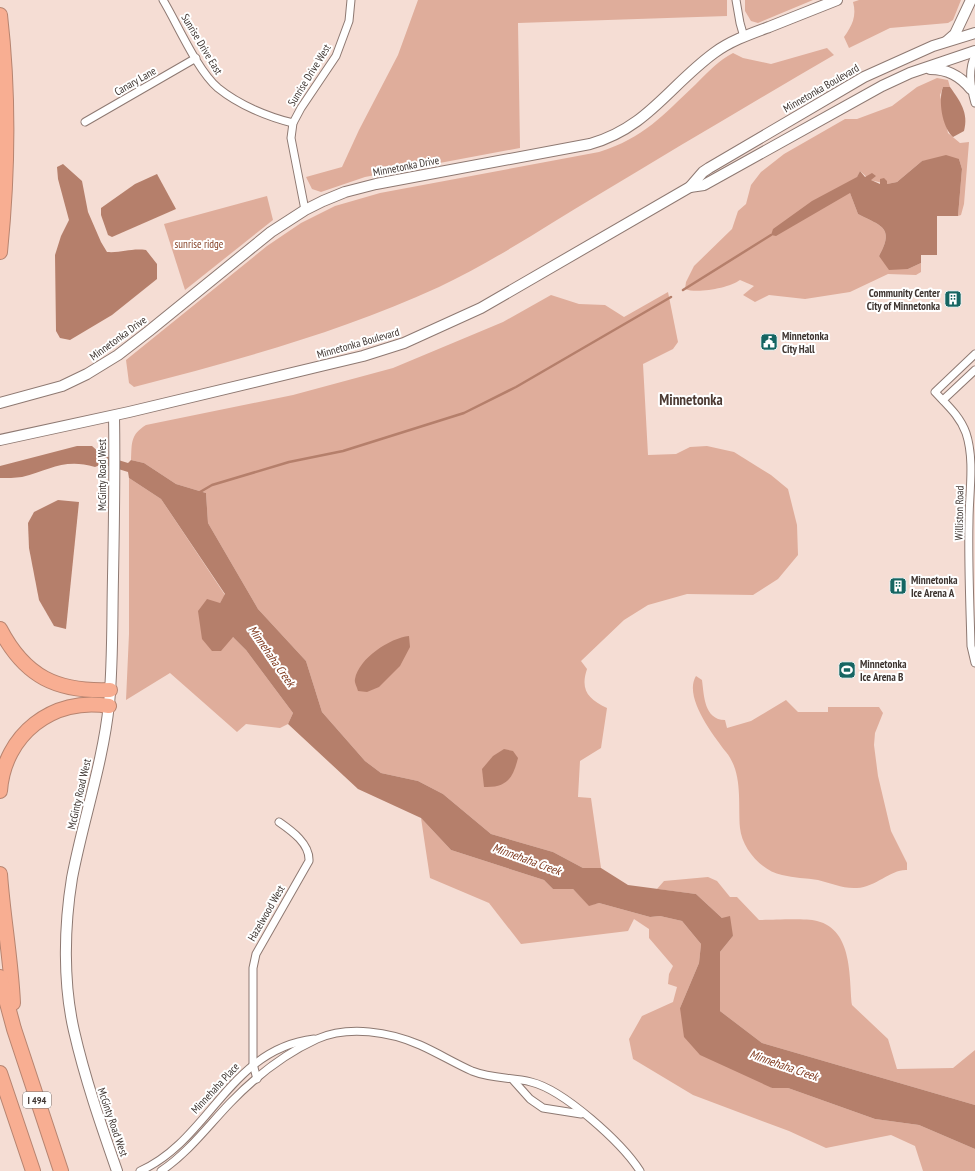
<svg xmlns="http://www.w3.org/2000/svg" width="975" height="1171" viewBox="0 0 975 1171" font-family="'PT Sans Narrow',sans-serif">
<rect width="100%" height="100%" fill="#f5ddd4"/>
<g fill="#dfad9b">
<path d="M418 0H727V16L518 23 520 148 365 177 321 192 312 189 306 177 342 167 359 130 398 55Z"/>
<path d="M745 0H813L758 23 751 21 745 11Z"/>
<path d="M859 0H961L953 20 948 23 890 28 849 48 844 37C852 26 857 16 853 2Z"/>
<path d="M827 48 834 55C755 101 676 148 598 195 546 226 494 261 439 287 341 332 238 360 134 387L129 383 126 360 267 246 301 223 335 206 380 193 599 152C644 138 663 115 696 84 707 73 719 60 733 53L743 58 771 64Z"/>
<path d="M937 78 948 80 950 87H943L940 95 948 133 960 143 969 142 964 204 961 215 958 216 962 169 959 159 922 161 897 182 887 184 870 180 860 171 850 193 858 214C881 226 895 227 879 256L908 269 921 263V272L916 275 888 274 850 292 805 299 769 295 755 302 743 295 754 286 740 280C729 288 697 294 685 289L686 282 694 266 732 229 738 211 746 204 751 185 761 172 784 154 845 119H857L892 106 917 87Z"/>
<path d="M267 196 273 220 185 290 164 224Z"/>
<path d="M668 292 678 342 673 349 643 364 648 455 676 454 690 447 707 446 734 452 771 475 788 489 797 525 798 555 778 579 753 595 687 594 648 605 624 620 581 661 587 669C580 690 588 699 607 708L601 748 580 761 578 797 591 798 601 868H583L553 852 491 834 443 794 418 781 381 773 365 761 322 712 306 661 258 609 208 523 206 493 176 484 144 463 131 460C132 443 130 435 146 425L293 395 393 368 503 322 551 295 579 304 605 305 624 317Z"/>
<path d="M129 478 161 499 225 595 220 603 233 637 246 650 293 713 288 724 280 728 246 724 237 732 170 673 126 700 129 634Z"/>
<path d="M696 676 702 680C704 695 704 720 725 720L727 728 751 721 786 700 798 712H828V707H879L883 713 875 733 874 745 878 776 891 831 907 863V870C891 869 876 887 857 888 843 889 831 883 818 880 806 878 794 878 782 875 761 871 742 848 740 828 738 802 743 773 726 752 714 736 683 697 696 676Z"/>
<path d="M421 818 451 850 544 880 553 889H573L589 905 599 903 650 917 660 916 682 921 701 944 699 963 680 1008 772 1088H788L875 1119 919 1125 975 1149V1171H923L915 1146 891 1135 826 1148 789 1131 693 1095 633 1059 629 1039 642 1016 673 1002 677 987 668 984 669 974 673 966 649 938V929L634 919 628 931 521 944 489 903 430 878Z"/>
<path d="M708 877 717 881 730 897H737L759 920C774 920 804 918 817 921 853 930 849 977 852 1005L888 1039 897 1069 953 1068 975 1050V1105L762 1043 720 1011V952L733 936 722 918 696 894 657 889 664 881Z"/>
</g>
<g fill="#b57f6b">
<path d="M943 87H950C960 101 969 113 964 131L953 137C942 127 938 100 943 87Z"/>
<path d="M946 155 959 159 962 169 958 216H937V255H921V263L908 269 889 270 879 256C895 227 881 226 858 214L850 193 776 236 771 235 773 229 812 201 857 177 860 171 865 177 872 173 876 176 871 180 880 184V179L884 178 887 181V184L897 182 922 161Z"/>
<path d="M63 164 82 181 88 212 101 242 107 252C122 253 131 248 146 250L157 264V279L112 315 70 340 60 338 56 331 55 255 61 236 69 220 58 179 57 167Z"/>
<path d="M157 174 176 209 112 237 108 235 101 215V208L135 184Z"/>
<path d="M77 446H92L102 455 128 463 131 460 144 463 176 484 206 493 208 523 258 609 306 661 322 712 365 761 381 773 418 781 443 794 491 834 553 852 583 868H601L628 885 696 894 722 918 730 916 733 936 720 952V1011L762 1043 975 1105V1149L919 1125 875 1119 788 1088H772L700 1055 684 1037 680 1008 699 963 701 944 682 921 660 916 650 917 599 903 589 906 573 889H553L544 880 451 850 421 818 358 789 288 724 293 713 246 650 233 637 221 651H212L202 639 198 611 207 599 220 603 225 594 161 499 129 478 128 472 102 464 95 467C64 458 50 470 22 477 15 478 7 478 0 478V466Z"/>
<path d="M58 500 79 502 66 629 54 626 39 600 29 548 28 523 34 512Z"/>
<path d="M409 636 410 647 400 666 379 687 367 692 358 691C357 687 354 682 355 679 359 658 390 638 409 636Z"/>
<path d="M504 749 513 751 518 758C513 778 507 788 484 787L482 769 493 756Z"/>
</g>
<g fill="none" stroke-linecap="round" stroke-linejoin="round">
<g stroke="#b57f6b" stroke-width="2.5">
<path d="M683 290 771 235"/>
<path d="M200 492 212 485 289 462 343 451 464 413 516 387 671 297"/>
</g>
<defs>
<g id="street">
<path d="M163 0C178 25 197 70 218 88 239 105 268 117 293 123"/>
<path d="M736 0 740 23 744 37"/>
<path d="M975 56C968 69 971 89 975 103"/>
<path d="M85 122 196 58"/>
<path d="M305 210 291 138 293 123 301 108 336 56 349 21 351 0"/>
<path d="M975 354 935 392C947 405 960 416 966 433 975 460 969 493 969 521 968 563 970 605 971 646L975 663"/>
<path d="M943 400 975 370"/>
<path d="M257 1079 253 1064V968L256 954 309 861C310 844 292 831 279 822"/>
<path d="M513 1080 530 1099 543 1108 581 1114"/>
<path d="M140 1171C210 1140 229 1049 314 1039"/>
<path d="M161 1171C188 1153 208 1126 230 1103 255 1077 284 1054 317 1039 349 1025 390 1032 420 1045 438 1053 454 1063 472 1071 492 1079 511 1077 531 1082 564 1090 622 1143 640 1171"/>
</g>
<g id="secondary">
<path d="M947 41 955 34 971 0"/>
<path d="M930 69C948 69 960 76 971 89"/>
<path d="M690 187 704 185 713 180 882 86 910 73 975 51"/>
<path d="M0 403 62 386 87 374 118 355 149 331 271 232 305 210 323 201 345 192 376 184 590 144C647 128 669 86 714 53 730 41 750 34 769 27 792 18 814 9 837 0"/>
<path d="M114 416C115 470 114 523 113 577 112 620 113 663 109 704 103 763 83 820 72 878 64 927 63 983 74 1031 85 1079 101 1125 117 1171"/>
<path d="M0 440 129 412 321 366 363 356 404 343 481 308 690 187 703 172 709 168 864 77 933 46 975 33"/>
</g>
<g id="highway">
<path d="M0 15C9 93 8 173 0 252"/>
<path d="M0 629C25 677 57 692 110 690"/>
<path d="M0 791C4 735 53 696 109 706"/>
<path d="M0 874C3 917 11 959 13 1003"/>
<path d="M0 977 14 1029 61 1171"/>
<path d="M0 1073 33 1171"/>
</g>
</defs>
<use href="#street" stroke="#8e7972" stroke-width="9"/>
<use href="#secondary" stroke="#8e7972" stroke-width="12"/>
<use href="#highway" stroke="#b78470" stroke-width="16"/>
<use href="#street" stroke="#fff" stroke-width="7"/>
<use href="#secondary" stroke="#fff" stroke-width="10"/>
<use href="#highway" stroke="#f8ae92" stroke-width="14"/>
</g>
<defs>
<symbol id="building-square" viewBox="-11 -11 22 22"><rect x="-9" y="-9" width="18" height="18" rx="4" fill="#166562" stroke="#fff"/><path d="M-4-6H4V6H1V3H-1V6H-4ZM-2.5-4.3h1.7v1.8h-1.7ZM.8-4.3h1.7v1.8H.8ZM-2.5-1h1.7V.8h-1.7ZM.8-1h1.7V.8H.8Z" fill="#fff"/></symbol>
<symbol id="civic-square" viewBox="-11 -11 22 22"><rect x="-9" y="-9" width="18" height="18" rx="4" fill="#166562" stroke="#fff"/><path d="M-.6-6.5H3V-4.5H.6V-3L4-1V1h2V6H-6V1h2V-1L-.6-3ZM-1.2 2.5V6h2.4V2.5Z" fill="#fff"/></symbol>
<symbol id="stadium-square" viewBox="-11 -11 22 22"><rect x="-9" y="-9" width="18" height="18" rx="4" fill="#166562" stroke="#fff"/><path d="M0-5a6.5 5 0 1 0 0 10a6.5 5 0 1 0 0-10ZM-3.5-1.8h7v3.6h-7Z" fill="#fff"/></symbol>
</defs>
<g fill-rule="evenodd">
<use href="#building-square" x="943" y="289" width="20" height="20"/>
<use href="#civic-square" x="759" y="332" width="20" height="20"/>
<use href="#building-square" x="888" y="576" width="20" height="20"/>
<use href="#stadium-square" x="837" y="660" width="20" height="20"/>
</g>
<g text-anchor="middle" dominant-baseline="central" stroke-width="4" stroke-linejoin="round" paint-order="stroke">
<rect fill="#fff" stroke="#78726f" stroke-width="1" x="23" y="1092" width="28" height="16" rx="3"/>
<g font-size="10" font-weight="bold" fill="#3e3531">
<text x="37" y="1100">I 494</text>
</g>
<g font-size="11" fill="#3e3531" stroke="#fff">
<text transform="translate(202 44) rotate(59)">Sunrise Drive East</text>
<text transform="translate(309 75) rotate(-58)">Sunrise Drive West</text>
<text transform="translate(135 81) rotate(-30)">Canary Lane</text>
<text transform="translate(821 88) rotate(-30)">Minnetonka Boulevard</text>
<text transform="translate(406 166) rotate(-11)">Minnetonka Drive</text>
<text transform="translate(118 338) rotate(-36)">Minnetonka Drive</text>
<text transform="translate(358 343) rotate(-16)">Minnetonka Boulevard</text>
<text transform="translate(102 475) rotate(-90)">McGinty Road West</text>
<text transform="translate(959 513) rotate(-89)">Williston Road</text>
<text transform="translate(79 794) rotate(-77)">McGinty Road West</text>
<text transform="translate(266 913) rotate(-60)">Hazelwood West</text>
<text transform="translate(215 1088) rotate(-47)">Minnehaha Place</text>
<text transform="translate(113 1122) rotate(71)">McGinty Road West</text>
</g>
<g font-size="11" fill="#864025" stroke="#fff">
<text x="199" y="244">sunrise ridge</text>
</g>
<g font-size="11" font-weight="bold" fill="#3e3531" stroke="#fff" text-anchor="start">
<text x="940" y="293" text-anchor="end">Community Center<tspan x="940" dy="13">City of Minnetonka</tspan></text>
<text x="782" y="336">Minnetonka<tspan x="782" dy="13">City Hall</tspan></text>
<text x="911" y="580">Minnetonka<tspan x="911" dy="13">Ice Arena A</tspan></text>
<text x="860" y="664">Minnetonka<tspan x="860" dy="13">Ice Arena B</tspan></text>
</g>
<g font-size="12" font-style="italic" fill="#803b20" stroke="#fff">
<text transform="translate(272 656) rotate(55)">Minnehaha Creek</text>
<text transform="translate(527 859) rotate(20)">Minnehaha Creek</text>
<text transform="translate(784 1065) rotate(19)">Minnehaha Creek</text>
</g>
<g font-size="15" font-weight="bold" fill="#4c3a33" stroke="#fff">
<text x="691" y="399">Minnetonka</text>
</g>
</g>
</svg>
